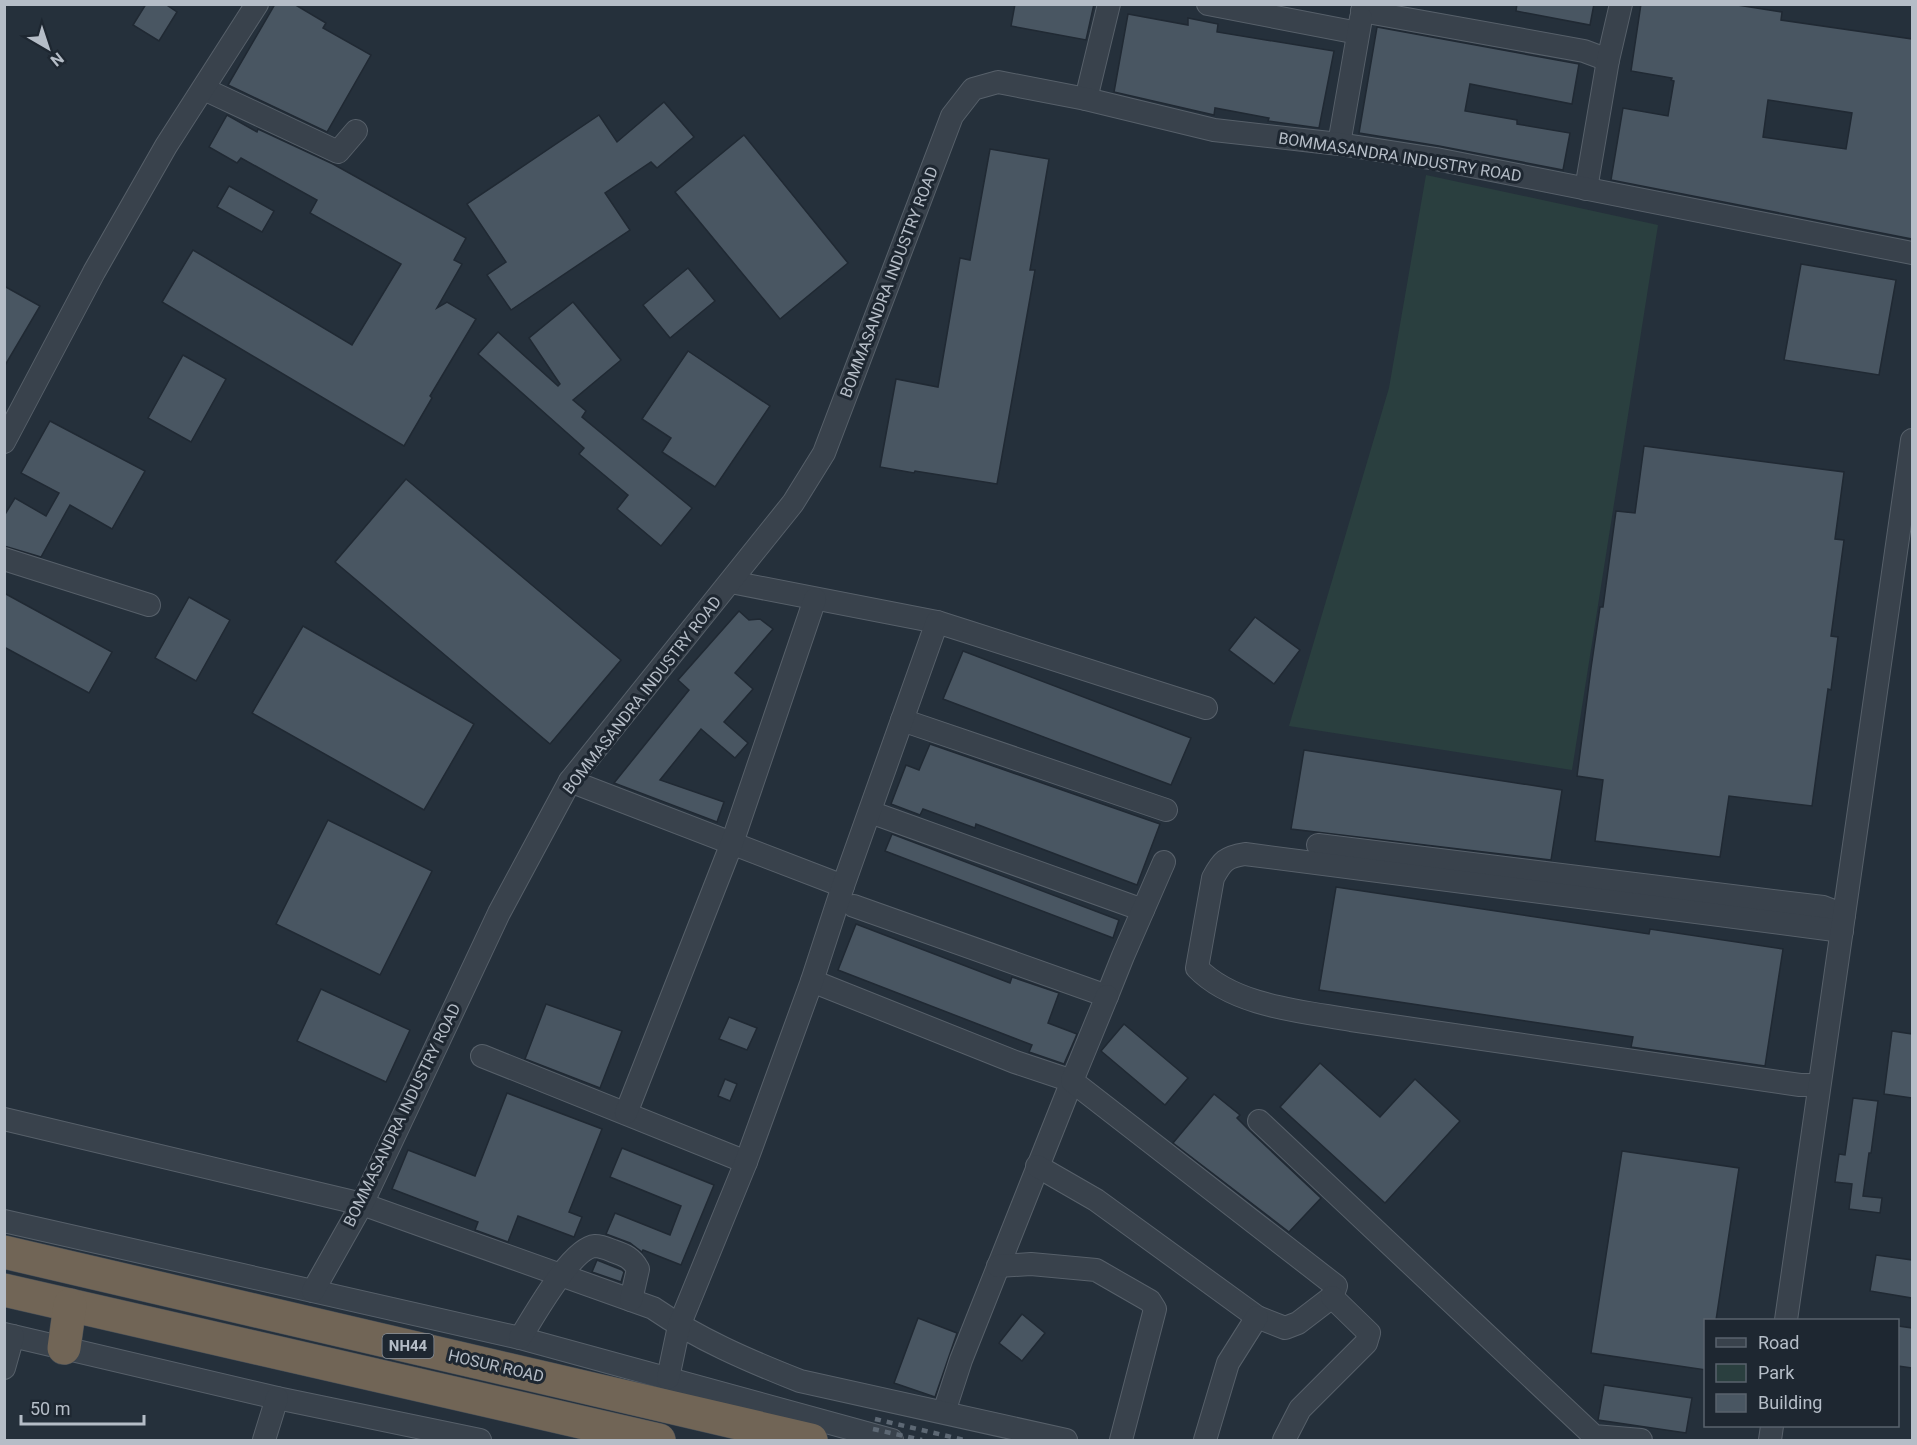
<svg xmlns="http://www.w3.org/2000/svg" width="1917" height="1445" viewBox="0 0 1917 1445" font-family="Roboto,sans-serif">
<rect width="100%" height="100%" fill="#25303b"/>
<path fill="#2a3f3f" d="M1426 175 1658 225 1572 770 1289 726 1389 388Z"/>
<g fill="#495662" stroke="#202933" stroke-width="1.5" fill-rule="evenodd">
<path d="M146 4H165L177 12 159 41 133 25Z"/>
<path d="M275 4H294L326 23 323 28 371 55 327 132 228 85Z"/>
<path d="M1015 4H1094L1086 40 1011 26Z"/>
<path d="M1517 4H1594L1590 25 1516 11Z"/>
<path d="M1641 4H1731L1782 12 1781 20 1912 39V239L1611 180 1623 108 1668 116 1674 81 1671 80 1672 78 1631 71ZM1768 100 1852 113 1846 149 1763 137Z"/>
<path d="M1128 14 1188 25V18L1218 24 1217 32 1334 51 1319 128 1268 121 1269 118 1215 108 1214 115 1114 92Z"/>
<path d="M1377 27 1579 64 1572 104 1470 84 1465 111 1517 120V124L1570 133 1563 170 1439 146 1359 133Z"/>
<path d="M664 102 694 137 657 168 651 162 605 193 630 230 511 310 487 275 506 262 467 204 599 115 617 142Z"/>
<path d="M227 115 257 132 258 129 333 164 466 238 454 260 462 264 437 308 447 302 476 319 430 396 432 398 404 446 162 302 193 250 352 345 401 264 310 213 317 200 241 158 237 163 209 147Z"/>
<path d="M744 135 848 263 780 319 675 192Z"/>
<path d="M990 149 1049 159 1030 270H1035L997 484 915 471 914 473 880 467 896 379 938 387 960 258 970 260Z"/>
<path d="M229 186 274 211 262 232 217 207Z"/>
<path d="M1801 264 1896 280 1879 375 1784 360Z"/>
<path d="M688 268 715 301 670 338 643 305Z"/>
<path d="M4 286 40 306 4 367Z"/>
<path d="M573 302 621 360 573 400 586 411 582 417 692 508 661 546 617 509 628 495 579 454 584 448 478 354 498 332 558 386 560 384 529 338Z"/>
<path d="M688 351 770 406 715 487 662 452 671 438 642 419Z"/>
<path d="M183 355 226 379 191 442 148 418Z"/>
<path d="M50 421 145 471 112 529 70 505 41 557 4 546V516L15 498 46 516 59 493 21 473Z"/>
<path d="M1644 446 1844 472 1835 539 1844 540 1831 636 1838 637 1831 690 1828 689 1812 806 1729 796 1720 857 1595 841 1603 780 1577 776 1591 668 1600 607H1603L1616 511 1635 513Z"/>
<path d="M406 479 621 660 550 744 335 562Z"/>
<path d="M4 593 112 652 89 693 4 647Z"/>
<path d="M189 597 230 620 196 681 155 658Z"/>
<path d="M739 611 749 620 760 619 773 629 735 673 753 689 724 722 748 743 735 758 701 729 660 780 724 802 717 822 614 783 689 690 678 680Z"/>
<path d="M1255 617 1300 650 1274 684 1229 650Z"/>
<path d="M303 626 474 724 424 810 252 713Z"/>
<path d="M963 651 1191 738 1171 785 943 699Z"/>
<path d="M930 744 1160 824 1137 885 976 824 975 828 923 809 920 815 891 804 906 765 919 770Z"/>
<path d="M1304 750 1562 790 1551 860 1291 829Z"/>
<path d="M328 820 432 871 380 975 276 924Z"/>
<path d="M892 834 1119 920 1113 938 885 851Z"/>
<path d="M1336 887 1649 934 1650 929 1783 949 1765 1066 1631 1047 1633 1037 1319 990Z"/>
<path d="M856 924 1010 983 1012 977 1059 993 1048 1023 1077 1034 1064 1064 1029 1052 1032 1045 838 970Z"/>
<path d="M321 989 410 1030 386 1082 297 1041Z"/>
<path d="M546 1004 622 1031 600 1088 525 1059Z"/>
<path d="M729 1017 757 1028 747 1050 719 1039Z"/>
<path d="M1124 1024 1188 1078 1165 1105 1101 1051Z"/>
<path d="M1892 1031 1912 1034V1098L1884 1094Z"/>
<path d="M1320 1063 1380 1117 1415 1079 1460 1121 1385 1203 1280 1107Z"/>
<path d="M725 1079 737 1084 730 1101 718 1096Z"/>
<path d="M507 1093 602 1129 569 1212 582 1217 574 1237 518 1216 508 1242 475 1230 478 1222 392 1189 408 1150 475 1176Z"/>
<path d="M1214 1094 1240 1115 1237 1118 1250 1131 1321 1198 1289 1232 1173 1143Z"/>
<path d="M1853 1098 1878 1101 1871 1153H1869L1863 1196 1882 1198 1880 1213 1849 1209 1852 1184 1835 1182 1839 1154 1845 1155Z"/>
<path d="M622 1148 714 1185 681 1265 643 1250 642 1252 630 1243 606 1234 615 1213 670 1235 681 1206 610 1177Z"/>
<path d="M1622 1151 1739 1168 1716 1320H1706V1370L1591 1353Z"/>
<path d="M1876 1255 1912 1260V1298L1870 1291Z"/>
<path d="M597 1260 622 1270 624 1272 621 1282 592 1272Z"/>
<path d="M1022 1314 1045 1333 1022 1361 999 1343Z"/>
<path d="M918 1318 957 1333 935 1397 894 1383Z"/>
<path d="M1898 1326 1912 1328V1368L1898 1366Z"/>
<path d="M1604 1385 1692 1398 1686 1433 1598 1420Z"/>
</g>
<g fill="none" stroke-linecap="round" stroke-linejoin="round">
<defs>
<g id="minor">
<path d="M1208 4 1358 33"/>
<path d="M1362 11 1584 51 1608 60"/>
<path d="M204 89 338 152 356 131"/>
<path d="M1086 99 1109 4"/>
<path d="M1339 144 1361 18"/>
<path d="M1586 189 1608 60 1621 4"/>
<path d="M4 442 94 272 166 146 257 4"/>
<path d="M4 559 149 605"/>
<path d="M731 582 937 622"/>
<path d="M902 720 1166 810"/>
<path d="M570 781 843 886"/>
<path d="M870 812 1143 910"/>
<path d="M1318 845 1823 907 1844 915"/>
<path d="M854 906 1107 996 1123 956 1164 862"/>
<path d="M812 981 1015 1062 1072 1081 961 1360 944 1412"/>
<path d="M482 1056 746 1162"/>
<path d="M1819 1085H1800L1351 1020C1300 1011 1234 1006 1197 968L1213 878C1222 861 1226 857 1245 854L1842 931"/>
<path d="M626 1113 732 843 815 599"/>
<path d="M4 1119 362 1204 653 1308C698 1339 749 1361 800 1381L1066 1440"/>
<path d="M1259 1121 1594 1436 1641 1440"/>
<path d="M1037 1166 1096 1200 1257 1317 1285 1328 1298 1323 1332 1297 1336 1286 1072 1081 1107 996"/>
<path d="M4 1221 520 1338 892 1440"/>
<path d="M998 1266 1031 1264 1096 1270 1150 1301 1155 1309 1121 1440"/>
<path d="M313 1291 362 1204 499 913 570 781 793 503 824 453 952 116 973 89 998 82 1086 99 1214 130 1339 144 1436 159 1912 253"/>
<path d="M1786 1320 1912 440"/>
<path d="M4 1334 277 1398 480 1440"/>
<path d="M520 1338C533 1318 571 1248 595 1246 601 1246 608 1249 613 1251 625 1255 632 1258 638 1269L631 1300"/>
<path d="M4 1368 13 1336"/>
<path d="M668 1378 679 1326 746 1162 812 981 843 886 937 622 1206 708"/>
<path d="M264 1440 277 1398"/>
<path d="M1205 1440 1228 1363 1257 1317"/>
<path d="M1284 1440 1300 1409 1366 1343 1369 1333 1332 1297"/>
<path d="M1770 1440 1772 1426"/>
</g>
<g id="highway">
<path d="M4 1252 811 1440"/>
<path d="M4 1290 659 1440"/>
<path d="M64 1348 70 1305"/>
</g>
</defs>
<use href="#minor" stroke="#57606a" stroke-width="24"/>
<use href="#highway" stroke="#444d57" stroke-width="34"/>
<use href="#minor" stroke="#39424c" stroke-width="22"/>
<use href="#highway" stroke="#716556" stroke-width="33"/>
<g stroke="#5d6874" stroke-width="4.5" stroke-dasharray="6 6" stroke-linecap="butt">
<path d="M875 1419 964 1440"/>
<path d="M873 1429 922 1440"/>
</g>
</g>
<g text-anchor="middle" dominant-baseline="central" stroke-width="6" stroke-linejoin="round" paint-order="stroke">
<rect fill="#1e2731" stroke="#88909a" stroke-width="1.5" x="382.5" y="1334" width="51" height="24" rx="4.5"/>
<g font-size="15" font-weight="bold" fill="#b5bdc7">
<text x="408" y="1346">NH44</text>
</g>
<g font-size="16" fill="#b5bdc7" stroke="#1e2731">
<text transform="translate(1400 157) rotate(9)">BOMMASANDRA INDUSTRY ROAD</text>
<text transform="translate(889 282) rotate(-69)">BOMMASANDRA INDUSTRY ROAD</text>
<text transform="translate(642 695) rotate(-52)">BOMMASANDRA INDUSTRY ROAD</text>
<text transform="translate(402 1115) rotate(-64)">BOMMASANDRA INDUSTRY ROAD</text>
<text transform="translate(496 1366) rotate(13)">HOSUR ROAD</text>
</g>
</g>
<rect width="1917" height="1445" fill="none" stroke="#b5bdc7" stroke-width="12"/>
<rect x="1704" y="1319" width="195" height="108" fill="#1e2731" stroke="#5a636d" stroke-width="1.5"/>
<rect x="1716" y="1338" width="30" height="9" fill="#39424c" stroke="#5a636d" stroke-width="1.5"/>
<text x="1758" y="1349" font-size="18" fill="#b5bdc7">Road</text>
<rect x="1716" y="1364" width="30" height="18" fill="#2a3f3f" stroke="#5a636d" stroke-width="1.5"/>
<text x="1758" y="1379" font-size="18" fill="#b5bdc7">Park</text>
<rect x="1716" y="1394" width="30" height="18" fill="#495662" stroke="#5a636d" stroke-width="1.5"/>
<text x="1758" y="1409" font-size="18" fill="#b5bdc7">Building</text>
<g transform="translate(48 48) rotate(141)" stroke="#1e2731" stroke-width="4.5" paint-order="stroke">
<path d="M0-4.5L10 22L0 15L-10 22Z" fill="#b5bdc7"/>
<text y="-9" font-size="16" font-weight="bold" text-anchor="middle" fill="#b5bdc7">N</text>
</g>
<path d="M21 1415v9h123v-9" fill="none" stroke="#b5bdc7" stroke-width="3"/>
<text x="30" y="1415" font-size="18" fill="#b5bdc7" stroke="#1e2731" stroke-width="4.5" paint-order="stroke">50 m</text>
</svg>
